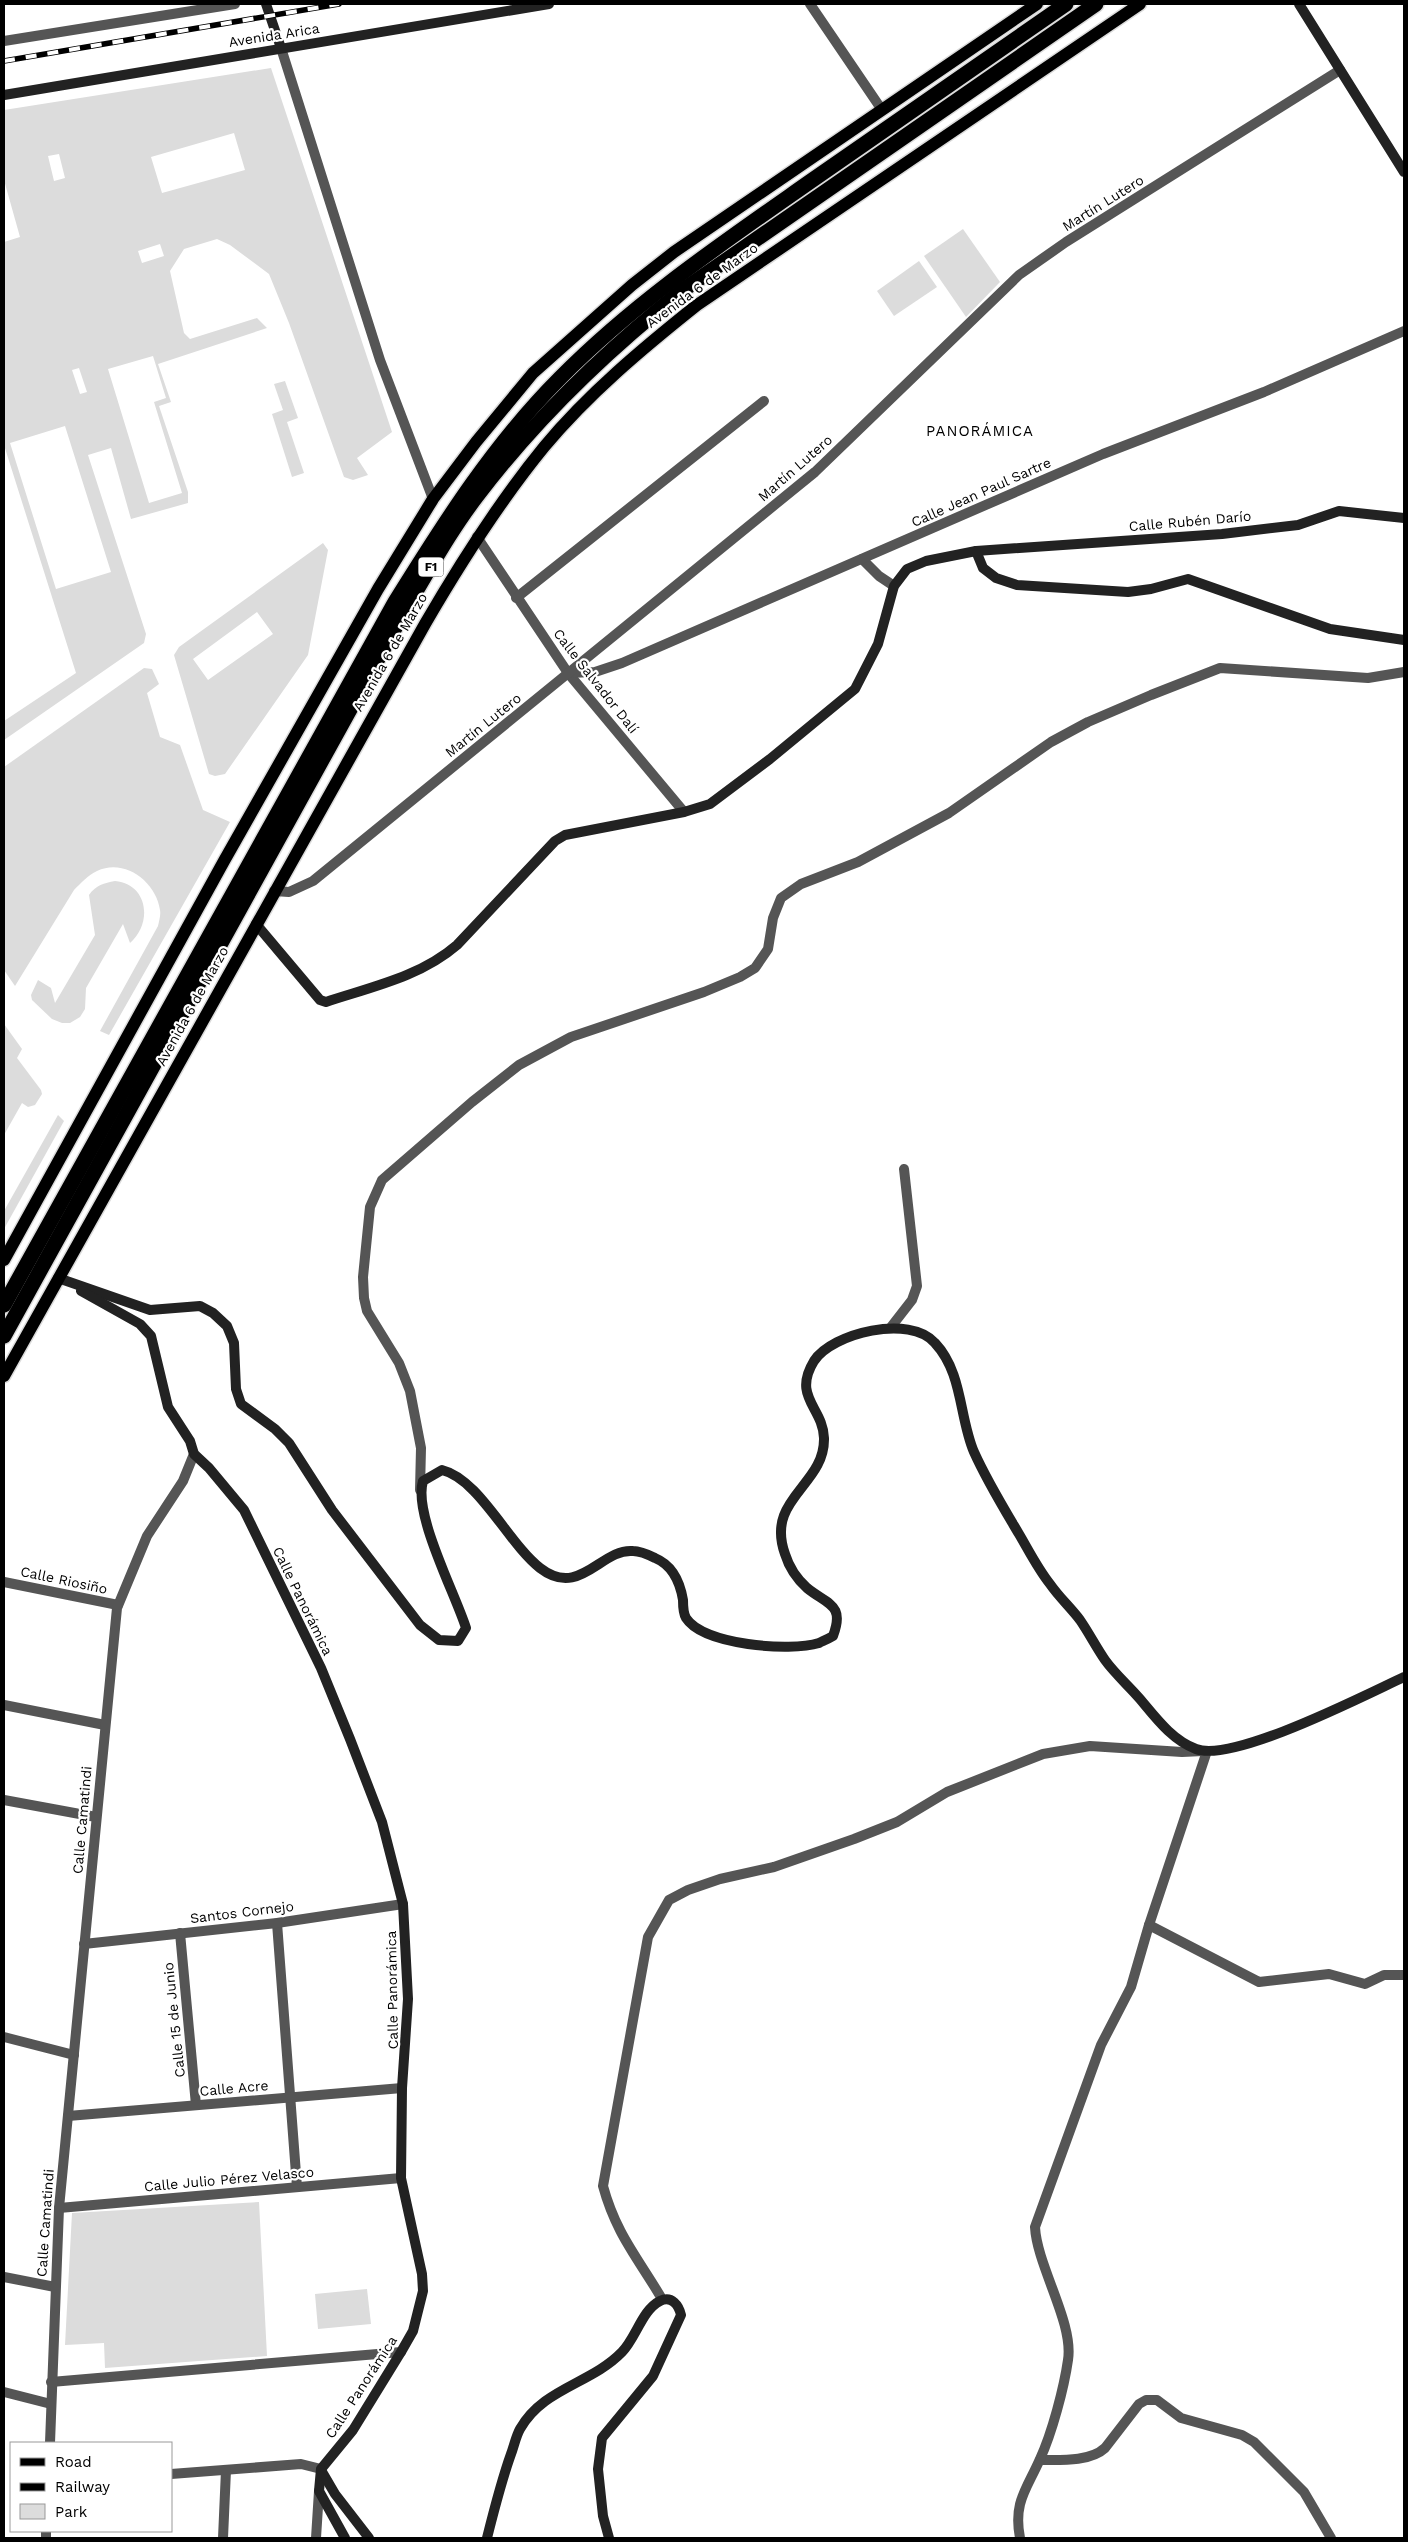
<svg xmlns="http://www.w3.org/2000/svg" width="1408" height="2542" viewBox="0 0 1408 2542" font-family="'Work Sans',sans-serif">
<rect width="100%" height="100%" fill="#fff"/>
<g fill="#dcdcdc" fill-rule="evenodd">
<path d="M271 68 392 432 357 458 368 475 353 480 344 477 289 323 269 274 230 245 217 239 184 249 170 271 184 333 190 339 257 318 267 328 158 364 171 402 159 406 188 492V503L131 519 111 448 88 455 146 634 144 643 4 740V721L76 673 4 445V242L20 237 4 180V110ZM234 133 245 170 162 193 151 157ZM59 154 65 178 54 181 48 156ZM160 244 164 256 142 263 138 251ZM153 356 166 398 154 402 182 493 149 503 108 369ZM79 368 87 392 80 394 72 370ZM65 426 111 572 56 589 10 443Z"/>
<path d="M963 229 1000 282 966 317 924 256Z"/>
<path d="M919 261 937 287 894 316 877 291Z"/>
<path d="M285 381 298 418 287 422 304 473 292 477 272 414 283 410 274 384Z"/>
<path d="M323 543 328 550 308 655 225 774 215 776 209 774 174 655 179 647ZM257 612 273 634 208 680 193 659Z"/>
<path d="M144 668 152 669 159 684 147 693 160 737 180 745 203 810 230 822 109 1035 100 1031 158 926C159 921 161 915 160 910 156 882 125 858 97 871 88 875 81 883 74 890L15 986 4 970V767Z"/>
<path d="M115 881C148 884 153 923 130 943L123 924 86 988 85 1009 80 1017 70 1023H62L52 1019 32 1000 31 995 38 980 51 988 55 1003 95 935 89 895C96 885 104 883 115 881Z"/>
<path d="M4 1024 22 1049 17 1058 41 1090 42 1094 35 1105 28 1107 22 1103 4 1135Z"/>
<path d="M58 1115 64 1121 4 1229V1211Z"/>
<path d="M259 2202 267 2356 105 2368 104 2343 65 2345 72 2213Z"/>
<path d="M367 2289 371 2324 318 2329 315 2294Z"/>
</g>
<g fill="none" stroke-linecap="round" stroke-linejoin="round">
<defs>
<g id="primary">
<path d="M4 1260 224 861 378 589 433 499 476 442 533 373 632 285 674 252 1037 4"/>
<path d="M4 1376 425 624C461 562 499 502 544 447 588 394 643 348 697 305L1140 4"/>
</g>
<g id="highway">
<path d="M4 1305 395 602C444 523 494 444 560 378 635 302 724 242 811 181 896 122 981 63 1066 4"/>
<path d="M4 1336 406 608C429 570 450 531 477 496 536 418 606 351 683 290L1096 4"/>
</g>
</defs>
<use href="#primary" stroke="#dbdbdb" stroke-width="15"/>
<use href="#highway" stroke="#dbdbdb" stroke-width="18"/>
<g stroke="#555" stroke-width="10">
<path d="M810 4 882 110"/>
<path d="M4 41 235 4"/>
<path d="M281 48 380 360 433 499"/>
<path d="M477 537 568 673 684 812"/>
<path d="M862 559 879 576 894 586"/>
<path d="M516 598 764 401"/>
<path d="M568 673 595 672 622 663 1103 454 1264 392 1404 331"/>
<path d="M274 891 289 892 313 881 815 472 1019 275 1066 242 1340 70"/>
<path d="M891 1327 912 1300 917 1286 904 1169"/>
<path d="M420 1490 421 1448 410 1391 399 1363 367 1311 364 1298 363 1277 370 1207 382 1180 472 1102 519 1065 571 1037 704 992 740 977 755 968 768 949 773 918 781 898 801 884 858 862 949 813 1051 742 1088 722 1151 695 1220 668 1368 678 1404 672"/>
<path d="M4 1582 118 1605"/>
<path d="M4 1705 105 1725"/>
<path d="M4 1800 96 1817"/>
<path d="M277 1923 297 2187"/>
<path d="M1149 1925 1259 1982 1329 1974 1365 1984 1384 1975H1404"/>
<path d="M180 1933 196 2105"/>
<path d="M84 1944 277 1923 403 1904"/>
<path d="M4 2037 74 2055"/>
<path d="M68 2116 402 2088"/>
<path d="M59 2208 401 2178"/>
<path d="M4 2277 55 2287"/>
<path d="M662 2299C638 2258 616 2234 603 2186L648 1937 669 1900 688 1890 720 1879 774 1867 854 1839 897 1822 947 1792 1043 1754 1090 1746 1182 1752 1203 1751"/>
<path d="M51 2382 401 2352"/>
<path d="M4 2392 51 2404"/>
<path d="M50 2443 59 2208 117 1608 147 1536 183 1481 194 1454"/>
<path d="M1040 2460C1060 2460 1090 2462 1105 2448L1139 2404 1146 2400H1157L1181 2418 1242 2435 1254 2442 1304 2492 1331 2538"/>
<path d="M171 2474 301 2464 321 2469"/>
<path d="M46 2538V2531"/>
<path d="M223 2538 226 2470"/>
<path d="M316 2538 319 2491"/>
<path d="M1020 2538C1013 2502 1027 2489 1040 2459 1052 2433 1064 2388 1068 2360 1074 2323 1037 2266 1035 2227L1101 2045 1131 1987 1149 1925 1207 1751"/>
</g>
<g stroke="#222" stroke-width="10">
<path d="M266 4 281 48"/>
<path d="M1299 4 1404 172"/>
<path d="M4 95 549 4"/>
<path d="M976 551 983 568 996 578 1017 585 1128 592 1151 589 1188 579 1330 629 1404 640"/>
<path d="M256 924 320 1000 326 1002C371 987 420 977 457 945L555 841 565 835 684 812 710 804 770 759 855 689 878 644 894 586 907 569 926 561 976 551 1222 534 1298 525 1339 511 1404 518"/>
<path d="M58 1278 150 1310 200 1306 213 1313 227 1326 234 1343 236 1389 241 1404 275 1429 289 1443 332 1510 420 1625 439 1640 458 1641 466 1628C455 1593 413 1514 423 1481L442 1470C479 1479 508 1543 540 1568 580 1599 601 1548 633 1551 640 1551 649 1555 655 1558 672 1565 680 1582 683 1600 683 1605 683 1613 686 1618 703 1645 790 1652 819 1643 823 1641 828 1639 833 1636 845 1604 828 1605 807 1588 797 1579 789 1567 785 1554 765 1498 825 1486 824 1438 823 1407 792 1397 814 1361 832 1333 910 1314 935 1343 963 1373 959 1417 974 1452 987 1481 1003 1507 1019 1534 1029 1551 1038 1569 1050 1584 1059 1597 1071 1608 1080 1620 1089 1633 1096 1647 1105 1660 1115 1674 1129 1686 1140 1699 1156 1718 1172 1740 1196 1749 1233 1763 1365 1695 1404 1677"/>
<path d="M81 1291 140 1324 151 1336 168 1407 190 1441 194 1454 209 1468 244 1510 321 1668 350 1739 382 1822 403 1904 408 1999 402 2088 401 2178 422 2274 423 2291 413 2331 401 2352 353 2430 321 2469 319 2491 345 2538"/>
<path d="M321 2470 335 2494 369 2538"/>
<path d="M487 2538C494 2510 501 2482 511 2454 514 2446 516 2436 520 2429 543 2388 591 2384 622 2352 636 2338 642 2310 660 2301 672 2295 679 2306 681 2315L653 2376 602 2438 598 2469 603 2516 609 2538"/>
</g>
<use href="#primary" stroke="#000" stroke-width="12"/>
<use href="#highway" stroke="#000" stroke-width="15"/>
<defs>
<path id="rail" d="M4 61 339 4"/>
</defs>
<use href="#rail" stroke="#000" stroke-width="5.5"/>
<use href="#rail" stroke="#fff" stroke-width="4" stroke-dasharray="11" stroke-linecap="butt"/>
</g>
<g text-anchor="middle" dominant-baseline="central" stroke-width="4.5" stroke-linejoin="round" paint-order="stroke">
<rect fill="#fff" stroke="#4c4c4c" stroke-width="1" x="418.5" y="557.5" width="25" height="19" rx="4"/>
<g font-size="12" font-weight="bold" fill="#000">
<text x="431" y="567">F1</text>
</g>
<g font-size="14" fill="#000" stroke="#fff">
<text transform="translate(274 35) rotate(-9)">Avenida Arica</text>
<text transform="translate(1103 203) rotate(-32)">Martín Lutero</text>
<text transform="translate(702 285) rotate(-36)">Avenida 6 de Marzo</text>
<text transform="translate(795 468) rotate(-41)">Martín Lutero</text>
<text transform="translate(981 492) rotate(-24)">Calle Jean Paul Sartre</text>
<text transform="translate(1190 521) rotate(-5)">Calle Rubén Darío</text>
<text transform="translate(390 652) rotate(-60)">Avenida 6 de Marzo</text>
<text transform="translate(596 681) rotate(52)">Calle Salvador Dalí</text>
<text transform="translate(483 725) rotate(-39)">Martín Lutero</text>
<text transform="translate(192 1006) rotate(-61)">Avenida 6 de Marzo</text>
<text transform="translate(64 1580) rotate(12)">Calle Riosiño</text>
<text transform="translate(303 1601) rotate(64)">Calle Panorámica</text>
<text transform="translate(82 1820) rotate(-85)">Calle Camatindi</text>
<text transform="translate(242 1912) rotate(-7)">Santos Cornejo</text>
<text transform="translate(392 1990) rotate(-91)">Calle Panorámica</text>
<text transform="translate(174 2020) rotate(-96)">Calle 15 de Junio</text>
<text transform="translate(234 2088) rotate(-5)">Calle Acre</text>
<text transform="translate(229 2179) rotate(-5)">Calle Julio Pérez Velasco</text>
<text transform="translate(45 2223) rotate(-86)">Calle Camatindi</text>
<text transform="translate(361 2387) rotate(-57)">Calle Panorámica</text>
</g>
<g font-size="15" letter-spacing="1" fill="#000" stroke="#fff">
<text x="980" y="431">PANORÁMICA</text>
</g>
</g>
<rect width="1408" height="2542" fill="none" stroke="#000000" stroke-width="10"/>
<rect x="10" y="2442" width="162" height="90" fill="#ffffff" stroke="#999999"/>
<rect x="20" y="2458" width="25" height="8" fill="#000000" stroke="#999999"/>
<text x="55" y="2467" font-size="15" fill="#000000">Road</text>
<rect x="20" y="2483" width="25" height="8" fill="#000000" stroke="#999999"/>
<text x="55" y="2492" font-size="15" fill="#000000">Railway</text>
<rect x="20" y="2504" width="25" height="15" fill="#dcdcdc" stroke="#999999"/>
<text x="55" y="2517" font-size="15" fill="#000000">Park</text>
</svg>
